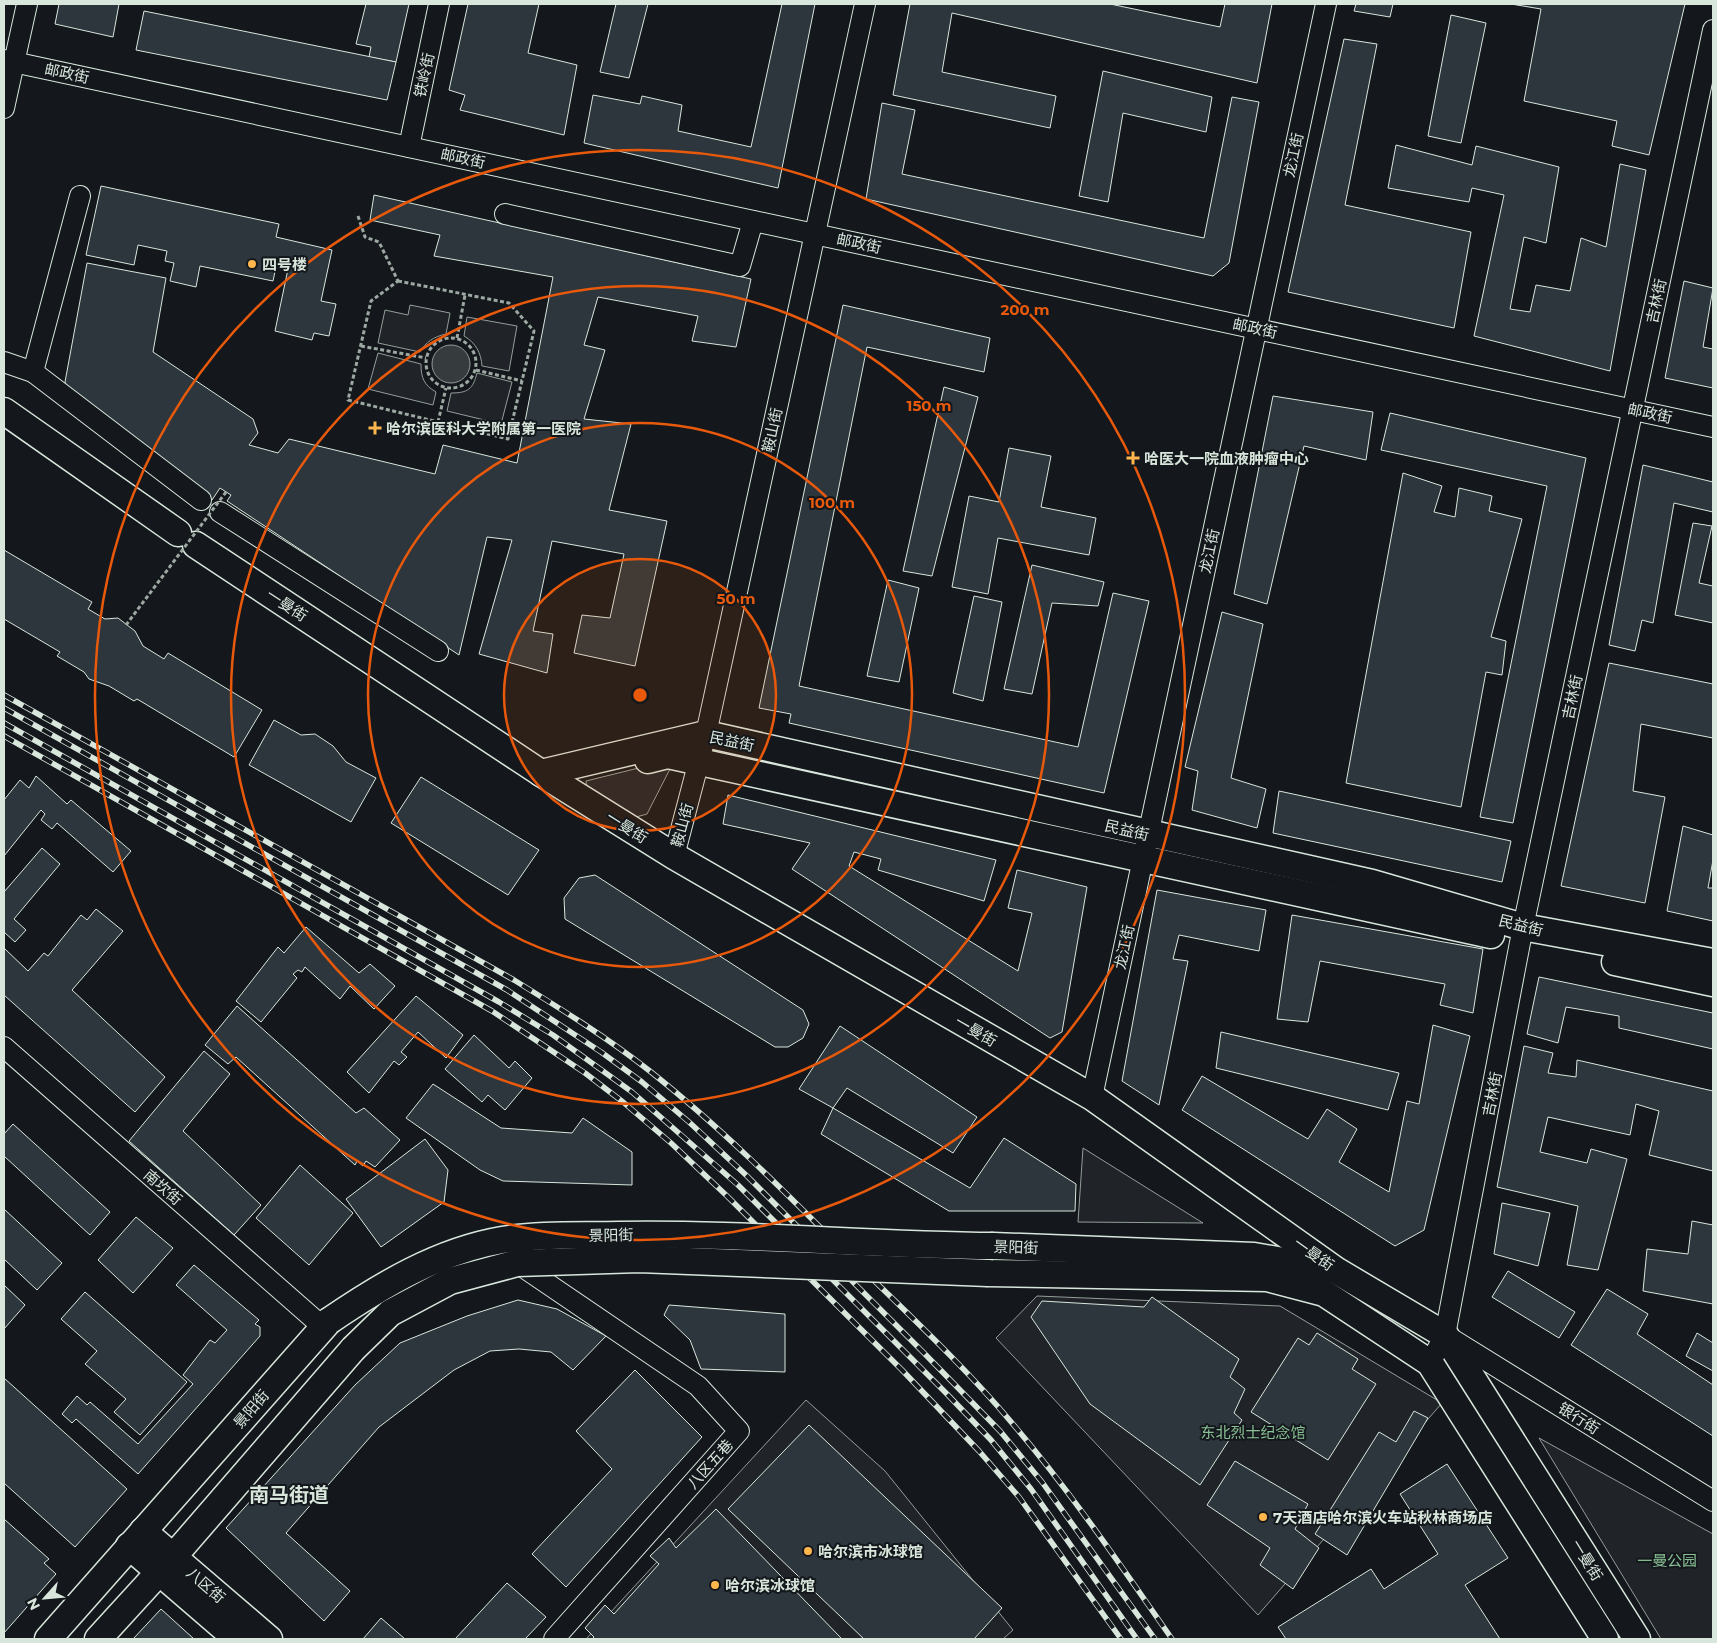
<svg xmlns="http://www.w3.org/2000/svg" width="1717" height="1643" viewBox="0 0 1717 1643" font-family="Montserrat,'Noto Sans SC',sans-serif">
<rect width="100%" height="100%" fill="#14181c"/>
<g fill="#202428" stroke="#939e99">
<path d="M410 305 450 313 446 334C433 337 426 342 420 352L378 343 385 310 408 315Z"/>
<path d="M467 317 517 326 509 371 482 366C481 353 476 343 464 336Z"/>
<path d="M378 353 421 364C421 378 424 385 436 392L433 405 368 389Z"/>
<path d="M477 373 512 382 501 424 447 411 451 393C468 393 473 389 477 373Z"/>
<path d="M667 761 671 767 647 814 636 817 587 791 586 781Z"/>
<path d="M1083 1148 1203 1223 1078 1222Z"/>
<path d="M1037 1296 1280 1306 1442 1403 1258 1615 996 1338Z"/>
<path d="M806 1400 885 1471 1013 1630 1003 1639H586Z"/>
<path d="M1539 1438 1713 1534V1639H1661Z"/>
</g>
<circle fill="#363b3e" stroke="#939e99" cx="451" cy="364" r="19"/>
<g fill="#2c363c" stroke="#d8e6dc">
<path d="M59 4H119L113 37 55 24Z"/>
<path d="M366 4H409L396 62 369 57 371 47 356 44Z"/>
<path d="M468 4H539L528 53 577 65 564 135 460 110 465 95 449 90Z"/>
<path d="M616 4H648L629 78 600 72Z"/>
<path d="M782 4H815L778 188 584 143 593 95 640 104 642 96 682 105 678 131 751 147Z"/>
<path d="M910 4H1110L1220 27 1225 4H1272L1257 83 952 13 942 72 1056 96 1050 128 893 95Z"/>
<path d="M1356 4H1393L1390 17 1354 11Z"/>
<path d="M1511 4H1685L1649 155 1612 146 1617 121 1524 101 1541 9Z"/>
<path d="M144 11 396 62 387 100 136 50Z"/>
<path d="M1451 15 1486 23 1461 143 1428 136Z"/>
<path d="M1344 39 1377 44 1345 205 1471 232 1454 328 1288 292Z"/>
<path d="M1103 71 1212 97 1206 132 1123 113 1108 202 1079 196Z"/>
<path d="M1232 97 1259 102 1229 263 1213 276 866 199 882 103 915 110 902 174 1204 238Z"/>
<path d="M1396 145 1472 165 1476 146 1559 167 1546 243 1524 237 1510 309 1530 312 1536 285 1570 291 1581 238 1606 247 1620 164 1646 170 1610 371 1474 336 1504 195 1472 188 1469 202 1388 188Z"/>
<path d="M101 186 279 224 276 237 332 250 321 301 336 304 329 336 314 333 312 340 275 331 288 269 276 267 273 281 200 266 196 287 170 281 174 263 165 261 167 251 138 245 134 265 86 255Z"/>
<path d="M374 195 751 279 736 347 692 341 698 316 598 297 584 345 605 350 584 419 631 424 609 510 667 521 635 666 574 653 582 615 610 618 624 554 552 541 533 631 553 634 547 673 479 654 512 540 487 537 459 655 227 501 231 495 220 488 212 500 72 398 65 382 87 263 166 278 153 352 253 419 258 433 249 445 278 453 289 439 435 474 443 445 517 463 553 277 434 256 440 235 370 220Z"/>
<path d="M1684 281 1713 288 1703 347 1713 349V388L1665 378Z"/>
<path d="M843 305 990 338 984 372 867 347 799 686 1078 747 1113 593 1149 601 1104 793 789 723 791 714 759 708Z"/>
<path d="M944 387 978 397 932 576 903 571Z"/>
<path d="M1273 396 1373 412 1366 460 1304 446 1267 604 1234 594Z"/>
<path d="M1390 413 1586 458 1513 823 1480 817 1547 486 1381 450Z"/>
<path d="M1009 448 1051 456 1041 507 1096 518 1089 555 998 538 988 594 952 587 969 496 999 502Z"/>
<path d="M1643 465 1713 482V512L1674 503 1653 623 1642 620 1635 651 1609 645Z"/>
<path d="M1403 473 1442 486 1434 512 1455 517 1459 488 1492 496 1489 511 1522 519 1491 637 1506 641 1502 675 1486 672 1461 807 1346 783Z"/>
<path d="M1693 523 1712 526 1699 583 1713 586V623L1675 615Z"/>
<path d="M4 550 92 602 88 609 105 619 118 618 135 631 143 646 164 659 168 653 262 710 234 757 137 699 134 701 109 686 89 679 84 672 57 656 60 652 4 619Z"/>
<path d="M1032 565 1104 582 1098 606 1052 603 1032 694 1004 689Z"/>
<path d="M888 580 919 588 899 682 867 676Z"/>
<path d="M974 596 1002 602 983 701 953 693Z"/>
<path d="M1222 612 1263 624 1231 778 1266 789 1257 828 1192 810 1198 771 1185 767Z"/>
<path d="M1609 663 1713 684V738L1641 724 1633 791 1665 797 1645 903 1561 886Z"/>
<path d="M274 720 301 735 315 734 333 746 346 762 376 778 351 822 249 765Z"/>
<path d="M36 776 67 804 71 800 131 851 113 872 57 823 52 829 41 820 45 814 41 810 4 856V800L20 780 29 788Z"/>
<path d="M421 777 539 850 508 895 391 823Z"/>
<path d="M1279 791 1511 841 1502 882 1273 833Z"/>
<path d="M728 795 996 860 984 901 878 870 881 859 854 852 849 866 1018 971 1032 913 1008 908 1017 870 1087 887 1062 1032 1050 1038 792 869 810 843 723 824Z"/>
<path d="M1683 826 1713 835V860L1708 888H1713V921L1667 911Z"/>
<path d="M42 848 60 864 14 919 26 930 15 942 4 932V892Z"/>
<path d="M595 875 803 1010 809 1024 803 1038 788 1047H775L565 919 564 898 579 878Z"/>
<path d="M1157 890 1266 910 1259 951 1179 935 1173 959 1188 961 1159 1105 1122 1081Z"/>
<path d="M96 909 123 931 72 990 165 1077 135 1112 4 995V948L28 971 44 953 48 956 81 915 87 920Z"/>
<path d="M1292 915 1483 949 1473 1013 1440 1005 1445 984 1320 961 1308 1022 1277 1019Z"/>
<path d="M306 927 359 973 370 964 395 986 374 1009 350 986 340 999 305 967 302 972 298 970 293 974 297 978 261 1022 236 1001 278 947 284 953Z"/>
<path d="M1539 977 1713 1013V1049L1619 1028V1016L1566 1007 1558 1043 1527 1034Z"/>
<path d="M416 996 463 1035 446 1058 418 1032 401 1052 407 1057 399 1065 394 1061 369 1093 347 1072Z"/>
<path d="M237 1006 356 1113 364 1108 400 1140 375 1167 366 1161 363 1166 357 1161 355 1165 236 1057 228 1064 205 1045Z"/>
<path d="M1433 1025 1470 1036 1424 1230 1395 1246 1182 1110 1202 1076 1308 1139 1327 1109 1357 1129 1339 1162 1389 1192 1407 1101 1419 1104Z"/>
<path d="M840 1026 977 1117 953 1153 847 1088 833 1108 799 1089Z"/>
<path d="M1221 1032 1399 1073 1388 1110 1216 1068Z"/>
<path d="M474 1035 509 1068 515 1061 532 1078 505 1110 488 1095 482 1102 445 1069Z"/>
<path d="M1524 1046 1553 1053 1548 1073 1576 1077 1577 1060 1713 1091V1171L1649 1155 1659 1111 1636 1104 1630 1135 1548 1117 1540 1152 1587 1163 1591 1149 1627 1159 1598 1270 1567 1265 1578 1206 1497 1187Z"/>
<path d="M204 1051 230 1074 183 1131 261 1205 234 1235 129 1141Z"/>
<path d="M433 1084 501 1128 572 1133 583 1118 632 1152V1185L503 1181 480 1170 406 1118Z"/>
<path d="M833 1108 970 1188 1004 1138 1076 1184 1075 1211H949L821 1134Z"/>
<path d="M13 1124 110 1212 90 1235 4 1156V1134Z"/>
<path d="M425 1139 448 1170 444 1202 381 1247 346 1199Z"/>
<path d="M300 1165 353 1213 309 1265 256 1218Z"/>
<path d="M1502 1203 1550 1213 1538 1266 1494 1254Z"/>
<path d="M4 1209 62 1263 37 1290 4 1259Z"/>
<path d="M136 1217 173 1248 133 1293 98 1260Z"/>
<path d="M1692 1221 1713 1225V1304L1643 1291 1647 1249 1688 1254Z"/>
<path d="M194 1265 259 1320 255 1324 260 1327V1336L138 1474 76 1419 72 1423 62 1414 77 1396 87 1405 90 1402 138 1444 193 1384 183 1375 210 1340 215 1343 227 1330 176 1285Z"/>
<path d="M1508 1271 1575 1312 1559 1338 1492 1297Z"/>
<path d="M4 1285 25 1305 4 1329Z"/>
<path d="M1607 1289 1648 1314 1637 1334 1713 1385V1436L1571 1345Z"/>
<path d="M85 1292 187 1382 140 1435 114 1412 126 1399 85 1364 97 1351 61 1319Z"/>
<path d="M1152 1297 1239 1359 1230 1377 1245 1389 1234 1413 1242 1420 1200 1485 1090 1404 1031 1317 1042 1301 1144 1307Z"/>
<path d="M518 1300 557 1309 606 1336 573 1370 551 1352 519 1349 490 1351 454 1370 379 1427 286 1533 350 1591 324 1621 226 1528 355 1385 400 1343 467 1316Z"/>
<path d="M669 1305 785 1314V1372L701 1369 690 1340 664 1315Z"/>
<path d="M1317 1333 1358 1359 1352 1369 1376 1384 1328 1460 1251 1412 1298 1338 1309 1345Z"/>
<path d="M1697 1333 1713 1343V1371L1686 1356Z"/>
<path d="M635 1370 702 1437 566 1587 532 1554 612 1469 576 1431Z"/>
<path d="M4 1378 127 1489 75 1547 4 1483Z"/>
<path d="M1414 1411 1428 1418 1347 1555 1315 1534 1379 1432 1396 1442Z"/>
<path d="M809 1425 1002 1608 974 1639H864L728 1509Z"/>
<path d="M1235 1461 1308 1504 1295 1529 1319 1548 1293 1589 1260 1565 1270 1548 1207 1505Z"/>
<path d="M1447 1464 1508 1558 1465 1585 1500 1639H1286L1278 1627 1371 1569 1384 1589 1438 1554 1400 1494Z"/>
<path d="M716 1509 842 1639H592L594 1637 585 1628 605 1605 614 1614 659 1564 650 1556 669 1538 676 1548Z"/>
<path d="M4 1519 49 1559 44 1563 56 1574 4 1633Z"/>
<path d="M507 1583 546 1617 525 1639H455Z"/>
<path d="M161 1609 194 1639H133Z"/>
<path d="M381 1618 405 1639H363Z"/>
</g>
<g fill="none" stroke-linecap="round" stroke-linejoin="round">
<defs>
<g id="minor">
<path d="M4 60 1713 427"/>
<path d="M4 108 27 4"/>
<path d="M409 147 439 4"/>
<path d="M505 214 740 266 753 221"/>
<path d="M4 362 33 372 80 196"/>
<path d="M33 372 201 500"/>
<path d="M220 512 438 651"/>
<path d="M674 856 706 734 865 4"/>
<path d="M4 1047 323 1327"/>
<path d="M1092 1097 1326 4"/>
<path d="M517 1263 698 1386 739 1431 554 1639"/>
<path d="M1447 1336 1713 1501"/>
<path d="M1430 1363 1445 1335 1523 927 1713 30"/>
</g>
<g id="major">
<path d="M4 411 178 533"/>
<path d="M196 545 541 773 674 856 1092 1097 1337 1271 1445 1335 1637 1639"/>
<path d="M648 760 668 755 1491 935"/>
<path d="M541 773 706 734 1372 883 1523 927 1713 962"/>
<path d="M1615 962 1713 983"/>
<path d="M993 1246 1254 1256 1328 1269"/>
<path d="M988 1273 1267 1278 1324 1293 1430 1363 1605 1639"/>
<path d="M143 1531 269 1639"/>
<path d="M129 1546 237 1639"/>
<path d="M48 1639 329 1321"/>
<path d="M98 1639 173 1557 353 1349"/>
</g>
</defs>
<use href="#minor" stroke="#d8e6dc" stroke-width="22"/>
<use href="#major" stroke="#d8e6dc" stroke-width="29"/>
<g stroke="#9da8a2" stroke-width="3" stroke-dasharray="4 2.5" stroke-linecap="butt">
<path d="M358 216 365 237 379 242 398 281"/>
<path d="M398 281 509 303 534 331 508 439 348 400 371 301Z"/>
<circle cx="451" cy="363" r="25"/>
<path d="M457 338 465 295"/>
<path d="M361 346 426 358"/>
<path d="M476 370 522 381"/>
<path d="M438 422 446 388"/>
</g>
<use href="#minor" stroke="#14181c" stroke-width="20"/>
<use href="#major" stroke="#14181c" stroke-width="26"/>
<defs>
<g id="rail">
<path d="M4 695 514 980C561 1009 608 1038 651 1072 719 1126 780 1187 841 1248 899 1306 960 1361 1012 1423 1071 1492 1121 1566 1172 1639"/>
<path d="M4 708 507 990 601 1052 642 1082 689 1122 747 1176 922 1351 1000 1431 1042 1482 1155 1639"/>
<path d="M4 723 499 1002 553 1035 632 1092 738 1185 947 1394 991 1440 1031 1489 1137 1639"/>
<path d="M4 736 492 1011 585 1073 623 1102 671 1143 727 1196 902 1370 979 1451 1019 1497 1121 1639"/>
</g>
</defs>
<use href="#rail" stroke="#d8e6dc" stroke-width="5.5"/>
<use href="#rail" stroke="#14181c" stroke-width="4" stroke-dasharray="11" stroke-linecap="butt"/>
<defs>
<g id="major-bridge">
<path d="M329 1321C382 1285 438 1251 502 1240 540 1234 581 1236 619 1235 744 1233 868 1245 993 1246"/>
<path d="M353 1349 390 1313 450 1281 517 1263 639 1259 988 1273"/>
</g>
</defs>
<use href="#major-bridge" stroke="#d8e6dc" stroke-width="29" stroke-linecap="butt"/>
<path stroke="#9da8a2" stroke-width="3" stroke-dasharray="4 2.5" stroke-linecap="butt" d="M126 625 226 492"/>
<use href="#major-bridge" stroke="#14181c" stroke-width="26"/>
</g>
<circle cx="640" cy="695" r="136" fill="#e8590c" fill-opacity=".12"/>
<g fill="none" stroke="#e8590c" stroke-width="2.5">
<circle cx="640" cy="695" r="136"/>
<circle cx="640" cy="695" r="272"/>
<circle cx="640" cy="695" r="409"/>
<circle cx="640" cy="695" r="545"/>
</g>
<g fill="#ffb74d" stroke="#14181c" stroke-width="2">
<circle cx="252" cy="264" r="5"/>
<path d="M372.5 420.5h5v5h5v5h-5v5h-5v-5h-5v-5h5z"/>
<path d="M1130.5 450.5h5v5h5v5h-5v5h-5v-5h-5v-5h5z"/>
<circle cx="1263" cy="1517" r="5"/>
<circle cx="808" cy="1551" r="5"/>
<circle cx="715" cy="1585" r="5"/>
</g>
<g text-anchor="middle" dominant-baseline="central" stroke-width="4" stroke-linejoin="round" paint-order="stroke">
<g font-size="15" fill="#d8e6dc" stroke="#14181c">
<text transform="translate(67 73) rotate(12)">邮政街</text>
<text transform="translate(424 75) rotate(-78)">铁岭街</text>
<text transform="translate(1293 155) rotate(-78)">龙江街</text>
<text transform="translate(463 158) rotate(12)">邮政街</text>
<text transform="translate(859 243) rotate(12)">邮政街</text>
<text transform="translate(1656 301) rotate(-78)">吉林街</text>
<text transform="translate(1255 328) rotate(12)">邮政街</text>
<text transform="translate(1650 413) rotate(12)">邮政街</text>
<text transform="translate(772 430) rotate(-78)">鞍山街</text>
<text transform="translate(1209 551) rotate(-78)">龙江街</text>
<text transform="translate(287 605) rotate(33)">一曼街</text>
<text transform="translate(1572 697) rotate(-78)">吉林街</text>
<text transform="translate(732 741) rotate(12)">民益街</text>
<text transform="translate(682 825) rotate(-75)">鞍山街</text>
<text transform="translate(627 827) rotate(32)">一曼街</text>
<text transform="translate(1127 830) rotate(13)">民益街</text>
<text transform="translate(1521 925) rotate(14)">民益街</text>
<text transform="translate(1124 947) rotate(-78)">龙江街</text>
<text transform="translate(976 1031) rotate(30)">一曼街</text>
<text transform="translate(1492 1094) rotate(-79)">吉林街</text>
<text transform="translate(163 1187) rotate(41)">南坎街</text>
<text transform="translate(611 1235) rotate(-1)">景阳街</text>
<text transform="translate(1016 1247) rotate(2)">景阳街</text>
<text transform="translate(1314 1254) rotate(35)">一曼街</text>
<text transform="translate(251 1409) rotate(-49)">景阳街</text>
<text transform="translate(1579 1418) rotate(32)">银行街</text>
<text transform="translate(710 1464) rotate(-48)">八区五巷</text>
<text transform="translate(1587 1560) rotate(58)">一曼街</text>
<text transform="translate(206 1585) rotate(41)">八区街</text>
</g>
<g font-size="15" font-weight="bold" fill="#d8e6dc" stroke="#14181c" text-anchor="start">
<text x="262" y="264">四号楼</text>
<text x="386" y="428">哈尔滨医科大学附属第一医院</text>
<text x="1144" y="458">哈医大一院血液肿瘤中心</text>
<text x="1273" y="1517">7天酒店哈尔滨火车站秋林商场店</text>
<text x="818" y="1551">哈尔滨市冰球馆</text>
<text x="725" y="1585">哈尔滨冰球馆</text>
</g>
<g font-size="15" fill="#8ac095" stroke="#14181c">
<text x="1253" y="1432">东北烈士纪念馆</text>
<text x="1667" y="1560">一曼公园</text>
</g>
<g font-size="20" font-weight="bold" fill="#d8e6dc" stroke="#14181c">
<text x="289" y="1495">南马街道</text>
</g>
</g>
<circle cx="640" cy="695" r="8" fill="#e8590c" stroke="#14181c" stroke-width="2.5"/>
<g font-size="15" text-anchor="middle" font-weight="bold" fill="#e8590c" stroke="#14181c" stroke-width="4" stroke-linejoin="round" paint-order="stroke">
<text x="1025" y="315">200 m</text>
<text x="929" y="411">150 m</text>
<text x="832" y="508">100 m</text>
<text x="736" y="604">50 m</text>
</g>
<rect width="1717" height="1643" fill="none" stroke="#d8e6dc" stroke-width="10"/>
<g transform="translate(45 1598) rotate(243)" stroke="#14181c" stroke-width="4" paint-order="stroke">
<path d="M0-4L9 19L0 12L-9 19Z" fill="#d8e6dc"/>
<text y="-8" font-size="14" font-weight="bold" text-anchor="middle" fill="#d8e6dc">N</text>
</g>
</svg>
